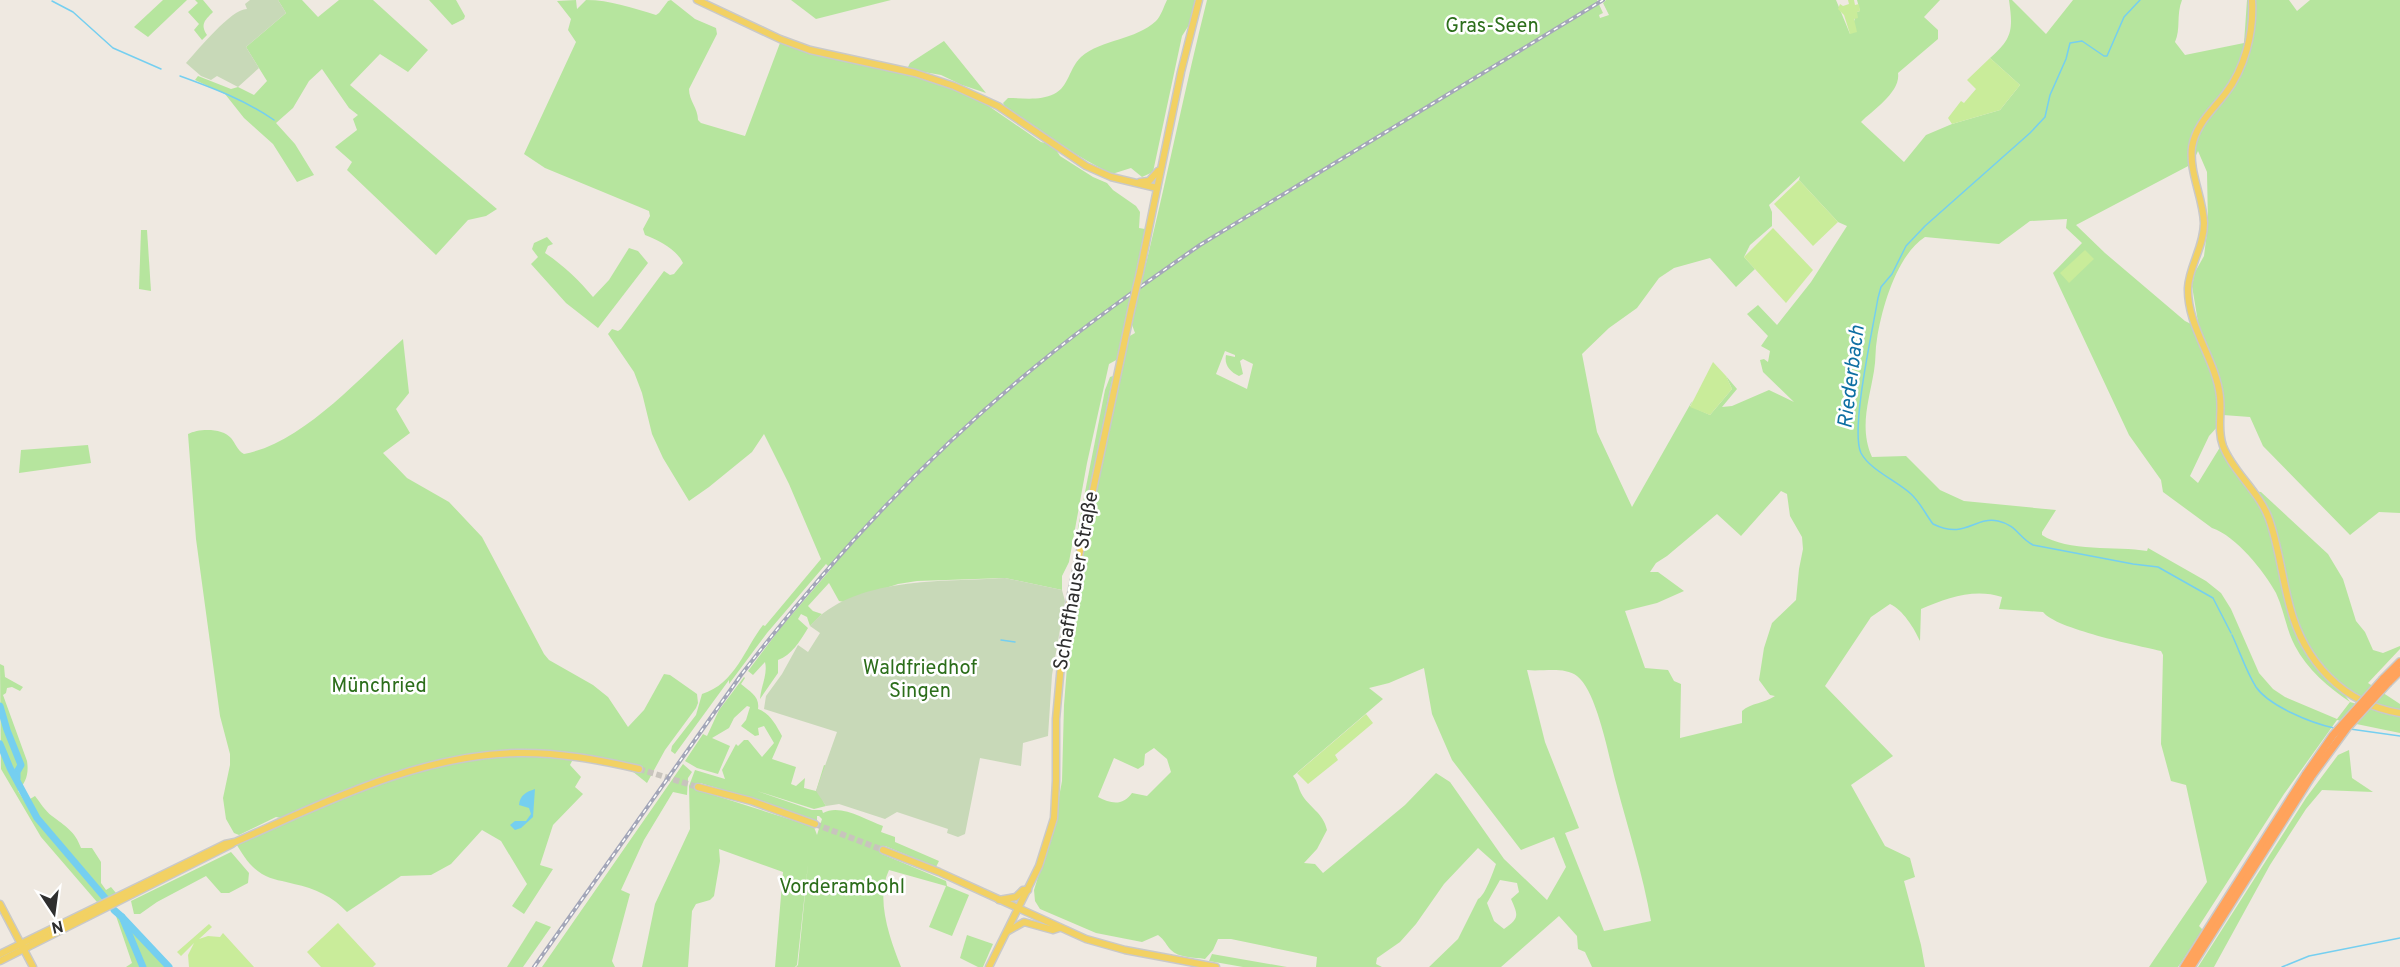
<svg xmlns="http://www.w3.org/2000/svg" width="2400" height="967" viewBox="0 0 2400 967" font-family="Overpass,sans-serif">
<rect width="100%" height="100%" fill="#efe9e1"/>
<g fill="#b6e59e" fill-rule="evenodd">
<path d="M163 0H187L148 37 134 27Z"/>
<path d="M195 0H203L213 12C205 20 200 24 207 35L202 40 194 30 199 24 188 12 198 3Z"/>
<path d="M278 0H302L318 17 339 0H373L428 50 408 72 380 54 350 85 497 209 486 216 468 220 436 255 347 170 352 162 335 147 357 130 353 119 358 115 349 108 322 69 309 81 293 108 276 123 295 144 314 175 297 182 273 144 244 118 225 94 195 80 198 76 231 89 238 87 254 95 267 81 246 47 286 13Z"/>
<path d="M429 0H456L465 16 464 19 452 25Z"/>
<path d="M576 0 577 9 586 0C610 0 633 8 656 15L659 13 668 1 671 0 695 19 716 28 717 34 689 89C689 101 698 108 698 120L701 123 745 136 780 43 825 55 914 74 977 98 1041 142 1053 145 1060 156 1093 177 1107 183 1113 190 1136 206 1140 212 1139 228 1145 229 1118 359 1109 364 1087 463 1069 562 1062 576V590L1005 578 917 581 898 584 844 602 839 601 829 583 808 606 813 611 822 614 810 626 807 617 801 614 798 619 808 628C800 641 792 655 778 660V673L760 699C761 686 768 674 765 662L753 675 748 671 782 626 831 569 826 564 767 633 729 684V680L675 754 671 751 672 746 696 715 702 694C735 684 745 648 763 625L765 626 821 559 789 484 764 434 752 452 709 487 689 501 663 458 652 434 642 393 634 372 608 334 612 329 618 331 621 329 664 271 670 275 674 274 683 263C677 250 659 240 645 235L643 229 650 216 649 211 545 168 524 154 576 42 568 30 571 19 557 1Z"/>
<path d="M791 0H891L816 19Z"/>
<path d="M1167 0H1196L1189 25 1182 36 1153 172 1142 177 1131 168 1112 174C1074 156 1040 130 1005 106L1003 103 1008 98C1022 98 1040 101 1054 94 1069 87 1069 68 1081 57 1102 39 1136 40 1156 21 1161 16 1164 6 1167 0Z"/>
<path d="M1207 0H1597L1603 13 1599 15 1600 18 1609 15 1603 3 1606 0H1836L1850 34 1857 12 1860 11 1857 0H1940L1924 17 1938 30V39L1898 73C1901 92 1873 110 1861 122L1904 162 1926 135 1952 124 2000 110 2020 85 1990 58C2013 38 2013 29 2009 0H2012L2046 34 2073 0H2182C2176 15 2181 29 2175 42L2185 55 2244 43 2247 0H2289L2297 11 2310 0H2400V513L2379 512 2350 535 2263 446 2250 417 2223 415 2219 425 2209 436 2190 476 2198 483 2222 444 2254 491 2261 492 2328 554 2343 579 2356 621 2365 632 2373 650 2383 653 2400 646V649L2368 683 2400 704V711L2357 699 2333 679 2350 702 2400 717V733L2337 720 2284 794 2199 926 2203 930 2178 967H2149L2207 882 2186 785 2171 781 2161 744 2163 655 2161 651C2136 645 2056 629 2043 612L1999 609 2002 597C1974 588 1947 598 1921 609L1920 641C1914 628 1903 610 1890 604L1871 617 1825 686 1893 756 1851 785 1885 846 1910 858 1915 877 1904 881 1921 945 1925 967H1592L1585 952 1578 949 1577 936 1559 916 1501 967H1429L1458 939 1478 899C1485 896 1493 872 1496 864L1478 848 1444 884 1416 924 1400 942 1377 958 1376 964 1382 967H1316L1317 957 1231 939H1218L1213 950 1205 959C1194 957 1178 958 1171 950 1166 945 1165 940 1158 935L1142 942 1096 933 1040 909 1035 901 1034 890 1053 829 1062 781 1064 705 1071 616 1093 499 1128 337 1135 333 1131 322C1160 215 1180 107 1207 0ZM2198 151 2207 172 2208 224 2204 256 2195 272 2192 286 2199 328 2185 321 2105 253 2076 225 2192 164ZM1800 176 1799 180 1838 222 1847 226 1811 282 1777 325 1758 305 1747 314 1768 336 1761 346 1770 351 1768 362 1764 359 1760 360 1763 372 1794 402 1769 390 1732 406 1722 407 1737 389 1726 376 1732 389 1710 415 1690 406 1693 401 1691 403 1632 507 1597 432 1582 354 1609 328 1637 308 1659 278 1674 268 1710 258 1736 287 1755 269 1744 257 1750 245 1772 226V212L1769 205ZM2067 219 2066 228 2082 243 2053 273 2129 435 2161 480 2163 492 2212 528C2236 536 2264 571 2276 593 2284 610 2286 629 2295 646 2307 669 2329 688 2350 702L2337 719 2285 697 2273 689 2259 673 2231 609 2221 593 2206 581 2148 548 2147 551C2117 546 2067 552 2042 535V532L2056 510 1964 501 1940 490 1906 456 1872 457C1859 428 1869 401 1874 371 1876 360 1875 349 1877 339 1882 307 1897 255 1925 237L1999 244 2030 221ZM1225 351 1235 355V357L1226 355C1224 365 1230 372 1239 376L1243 374 1240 361 1243 359 1253 364 1247 389 1216 374ZM1781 491 1787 494 1790 516 1802 537 1803 549 1799 569 1796 600 1772 623 1764 648 1759 680 1770 695 1775 696C1765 703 1751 703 1742 711V723L1680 738 1681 684 1674 681 1668 670 1645 668 1625 611 1657 603 1684 591 1658 572H1650L1656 563 1667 556 1717 514 1741 536ZM1424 668 1432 714 1452 760 1521 850 1554 837 1566 867 1547 900 1504 859 1450 782 1436 773 1405 805 1323 873 1315 864 1304 863 1317 849 1327 830C1323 812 1309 808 1301 793 1298 787 1298 782 1293 776L1383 699 1369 688 1389 683ZM1527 670C1542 672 1564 666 1577 676 1597 691 1609 758 1616 783 1628 829 1643 874 1651 921L1604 931 1565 833 1579 828 1545 742ZM1154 748 1167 759 1171 772 1147 796 1132 793C1123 806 1111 804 1098 797L1114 758 1138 769 1144 765 1145 754ZM1500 880 1517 883 1519 892 1511 899C1518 915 1520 918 1504 929L1494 921 1487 903Z"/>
<path d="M944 41 986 93 962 85 941 75 907 69 910 63Z"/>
<path d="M141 230H147L151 291 139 289Z"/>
<path d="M547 237 553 244 548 246 545 253C563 265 579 280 593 297L609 280 629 248 638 251 648 263 598 328 566 303 531 264 538 257 532 249 534 243Z"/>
<path d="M403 339 409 393 396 409 410 433 383 453 407 478 449 502 482 537 544 654 549 660 593 685 608 697 628 727 644 710 664 674 670 675 697 694 698 703 696 708 665 750 647 783 632 771H637L576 753 570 765 581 777 575 787 583 794 553 825 540 865 553 869 524 914 512 906 527 884 501 841 482 830 451 864 431 875 401 876 347 912C333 897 315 888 294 884 284 881 272 880 262 874 249 866 243 855 235 842L286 819 276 817 239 835 234 833 226 819 223 798 230 765V754L220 716 196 539 188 434C199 428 223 428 231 438 236 444 237 450 244 454 303 443 359 378 403 339Z"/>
<path d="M1113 376 1079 539 1076 538 1105 390 1110 377Z"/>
<path d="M88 445 91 463 19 473 21 450Z"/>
<path d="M0 664 4 666 5 677 23 687 20 691 12 687 7 688 6 693 3 695 27 761C29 774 26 782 18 791L25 802 35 796C40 802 45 811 52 816 65 826 75 831 81 848H92L101 862V883L106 890 111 887 116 893 97 902 41 837 1 769Z"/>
<path d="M744 677 745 678 741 684C750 692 760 696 758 709 770 713 776 725 782 736L772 759 796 767 791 784 796 786 805 778 804 788 816 791 824 765 833 768 823 801 826 806 814 809 757 791 812 810H822L823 813C840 803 866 820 883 826L881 832 895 837V842L939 861 936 867 885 846 882 854 946 881 947 886 969 895 952 936 929 927 946 886 889 870C875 899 890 939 901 967H796L798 965 808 864 797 965 795 967H775L783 872 719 849 720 861 714 896 710 900 696 904 692 911 688 967H642L655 904 690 829 689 786 695 770 725 779 722 770 736 744 738 746 744 740H748L762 757 774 743 764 726 758 728 759 735 755 736 741 726 746 720 750 707 747 706 734 718 729 728 712 738 730 746 718 774 697 768 685 761 703 734 707 736 719 710ZM700 783 765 802 817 821V816H819L822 819 817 835 814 827 698 790Z"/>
<path d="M2349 750 2352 778 2373 792 2322 790 2306 809 2270 865 2214 967H2198L2306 798 2338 755Z"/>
<path d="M683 764 692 772 688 778 687 795 673 792 644 840 621 890 630 894 612 961 615 967H542Z"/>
<path d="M231 852 249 873 248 883 229 893H221L206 876 157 902 140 914H134L131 901Z"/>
<path d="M114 910 122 917 169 967H126L132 963Z"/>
<path d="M536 921 551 927 523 967H507Z"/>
<path d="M967 935 993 944 983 967H978L960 958Z"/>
<path d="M1212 954 1287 967H1243L1209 961Z"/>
</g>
<g fill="#c8d9b8">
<path d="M250 0H278L286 13 246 47 259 68 238 87 217 76 211 80 201 76 186 63C198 50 231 9 247 9L245 4Z"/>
<path d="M1005 578 1062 590 1065 601 1052 675 1048 736 1023 743 1021 766 980 758 965 834 958 837 947 833 948 829 897 812 885 819 839 804 826 806 816 791 837 732 764 709 766 696 782 674 798 645 808 652 820 633 810 626C853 576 944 582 1005 578Z"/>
</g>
<g fill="#c9ec9a">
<path d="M1848 0H1854L1855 5 1859 4 1860 11 1857 12 1858 18 1854 19 1857 32 1850 34 1844 15 1838 9 1840 4 1843 6 1849 4Z"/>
<path d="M1990 58 2020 85 2000 110 1952 124 1948 118 1961 101 1964 103 1976 89 1967 80Z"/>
<path d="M1799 180 1838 222 1813 246 1774 204Z"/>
<path d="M1773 228 1813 270 1786 303 1744 257Z"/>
<path d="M2085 250 2094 259 2069 283 2060 273Z"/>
<path d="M1713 362 1726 376 1732 389 1710 415 1690 407Z"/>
<path d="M1366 714 1373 723 1335 755 1338 760 1308 784 1297 773Z"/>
<path d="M338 923 376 964 373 967H321L307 952Z"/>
<path d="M209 924 212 927 199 939 208 936 220 937 223 933 254 967H189L188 955 194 943 181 956 177 952Z"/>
</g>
<path fill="#75cff0" d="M535 789 533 817 521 828 515 830 510 825 515 821H526L531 814 529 808 519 805C520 795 526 792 535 789Z"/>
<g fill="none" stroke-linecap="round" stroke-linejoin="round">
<g stroke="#75cff0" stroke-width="1.5">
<path d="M2140 0 2124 17 2107 56H2104L2082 41 2070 43 2066 59 2050 95 2045 117 2030 133 1925 226 1906 246 1892 274 1881 287 1878 298C1873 328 1850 430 1861 453 1870 470 1897 481 1911 494 1920 502 1926 515 1933 524 1966 540 1974 516 1998 521 2017 525 2018 537 2033 545L2133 564 2158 567 2213 598 2231 633"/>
<path d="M52 1 73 12 113 48 161 69"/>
<path d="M180 76C213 88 245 100 274 120"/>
<path d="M2232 635C2240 652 2246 671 2256 687 2269 706 2311 723 2334 728"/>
<path d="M1001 640 1015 642"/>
<path d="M2350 729 2400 736"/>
<path d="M2282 967 2309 956 2400 938"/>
</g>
<g stroke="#75cff0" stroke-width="7">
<path d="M0 706 7 730 21 765 17 772V778"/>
<path d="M0 744 10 768 37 818 106 899"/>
<path d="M114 910 122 917 143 967"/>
<path d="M122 917 169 967"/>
</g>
<g stroke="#c8c4bd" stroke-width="6" stroke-dasharray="6 3" stroke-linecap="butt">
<path d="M639 769 698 787"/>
<path d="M815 824 883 850"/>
</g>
<defs>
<g id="major">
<path d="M697 0 780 39 810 50 915 73 954 86 998 106 1086 166 1111 177 1157 188"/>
<path d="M2252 0C2254 32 2245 69 2225 94 2212 111 2196 124 2192 147 2189 173 2203 197 2204 223 2204 247 2189 266 2188 288 2187 327 2216 359 2220 397 2222 414 2217 429 2223 446 2233 472 2259 491 2269 519 2279 547 2282 578 2290 607 2304 661 2343 704 2400 713"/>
<path d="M1140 182 1149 181 1158 171"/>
<path d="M1140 272 1181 72 1199 0"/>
<path d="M698 787 751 801 815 824"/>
<path d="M883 850 939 872 1086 939 1125 950 1216 967"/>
<path d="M999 900 1016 897 1023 890H1028"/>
<path d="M0 904 33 967"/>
<path d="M1008 931 1024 922 1053 930 1059 928"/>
<path d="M0 954 225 844 235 842C324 803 418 755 517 753 558 752 599 760 639 769"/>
<path d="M0 961 232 844"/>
<path d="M989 967 1039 866 1054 818 1056 781V719L1063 643 1071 594 1132 306"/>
</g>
<g id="highway">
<path d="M2383 679 2400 662"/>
<path d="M2388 683 2400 671"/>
<path d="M2184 967 2306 774"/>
<path d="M2191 967 2311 777"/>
</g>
</defs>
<use href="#major" stroke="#c9c9c9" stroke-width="9"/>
<use href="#highway" stroke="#c9c9c9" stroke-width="10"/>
<use href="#major" stroke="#f2d163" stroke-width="6"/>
<use href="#highway" stroke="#ffa35c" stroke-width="7"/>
<defs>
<path id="rail" d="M534 967 741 675C828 562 925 457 1036 366 1088 323 1144 284 1200 245L1603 0"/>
</defs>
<use href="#rail" stroke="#a3a6b8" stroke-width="4"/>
<use href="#rail" stroke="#fff" stroke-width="1.5" stroke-dasharray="4.5" stroke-linecap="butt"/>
<defs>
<path id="major-bridge" d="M1132 306 1140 272"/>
<g id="highway-bridge">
<path d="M2306 774 2333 735 2383 679"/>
<path d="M2311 777 2347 728 2388 683"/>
</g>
</defs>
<use href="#major-bridge" stroke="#c9c9c9" stroke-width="9" stroke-linecap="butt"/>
<use href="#highway-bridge" stroke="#c9c9c9" stroke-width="10" stroke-linecap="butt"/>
<use href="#major-bridge" stroke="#f2d163" stroke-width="6"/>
<use href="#highway-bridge" stroke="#ffa35c" stroke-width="7"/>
</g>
<g text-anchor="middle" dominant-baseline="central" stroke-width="5" stroke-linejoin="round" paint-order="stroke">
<g font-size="20" fill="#2c6e1b" stroke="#fff">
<text x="1492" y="27">Gras-Seen</text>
<text x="920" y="669">Waldfriedhof<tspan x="920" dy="23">Singen</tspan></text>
<text x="379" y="687">Münchried</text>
<text x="842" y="888">Vorderambohl</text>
</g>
<g font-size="20" fill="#2e2e2e" stroke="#fff">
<text transform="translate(1077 581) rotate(-80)">Schaffhauser Straße</text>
</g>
<g font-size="21" font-style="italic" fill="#0d6fa3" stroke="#fff">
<text transform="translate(1852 377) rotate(-83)">Riederbach</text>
</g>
</g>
<g transform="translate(54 913) rotate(167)" stroke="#ffffff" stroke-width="4.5" paint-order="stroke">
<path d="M0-4.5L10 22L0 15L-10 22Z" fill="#2e2e2e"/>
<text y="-9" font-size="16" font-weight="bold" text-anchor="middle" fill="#2e2e2e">N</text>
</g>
</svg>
